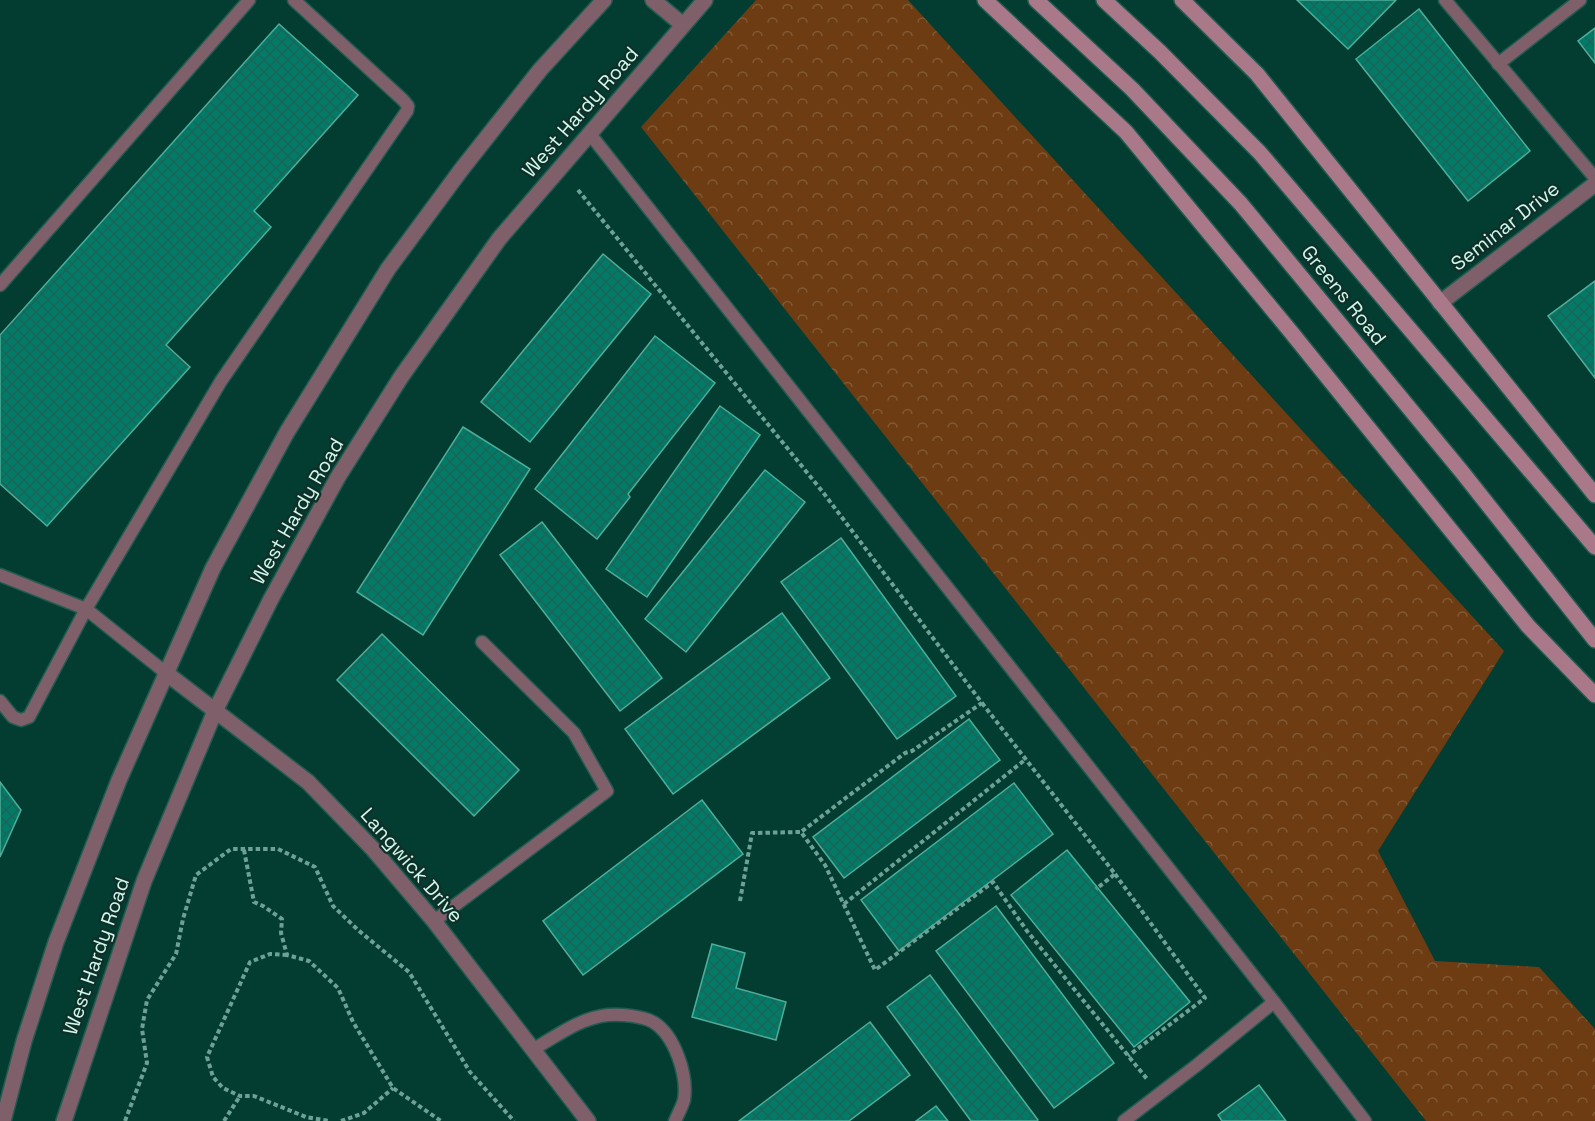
<svg xmlns="http://www.w3.org/2000/svg" width="1595" height="1121" viewBox="0 0 1595 1121" font-family="'Space Grotesk',sans-serif">
<defs>
<pattern id="forest-crowns" width="20" height="18" patternUnits="userSpaceOnUse" patternTransform="scale(1.5)"><rect width="20" height="18" fill="#6d3c12"/><path d="M2 6a3 3 0 1 1 6 0M12 15a3 3 0 1 1 6 0" fill="none" stroke="#815935"/></pattern>
<pattern id="building-cross-hatch" width="8" height="8" patternUnits="userSpaceOnUse" patternTransform="scale(1.5)"><rect width="8" height="8" fill="#007b67"/><path d="M0 0l8 8M0 8l8-8" fill="none" stroke="#1f6357"/></pattern>
</defs>
<rect width="100%" height="100%" fill="#033d32"/>
<path fill="url(#forest-crowns)" d="M756 0H908L1504 651 1378 851 1435 961 1539 967 1595 1029V1121H1426L641 127Z"/>
<g fill="url(#building-cross-hatch)" stroke="#4eae99" stroke-width="1.5">
<path d="M1297 0H1396L1348 49Z"/>
<path d="M1419 9 1530 151 1468 201 1356 59Z"/>
<path d="M279 24 358 95 254 211 271 227 166 345 190 367 47 526 0 484V335Z"/>
<path d="M1595 28V63L1578 41Z"/>
<path d="M603 254 651 294 530 442 481 402Z"/>
<path d="M1595 281V378L1548 316Z"/>
<path d="M655 336 715 383 628 494 630 497 597 539 535 489Z"/>
<path d="M720 406 760 435 647 597 606 569Z"/>
<path d="M463 427 530 469 423 635 357 592Z"/>
<path d="M765 470 805 502 686 652 645 619Z"/>
<path d="M542 522 662 678 620 711 500 555Z"/>
<path d="M841 538 956 696 897 739 781 582Z"/>
<path d="M782 613 830 678 673 794 625 729Z"/>
<path d="M382 634 519 770 474 816 337 680Z"/>
<path d="M969 719 1000 760 844 878 813 837Z"/>
<path d="M0 782 21 810 0 857Z"/>
<path d="M1014 783 1053 834 899 951 861 900Z"/>
<path d="M702 800 743 854 583 975 543 921Z"/>
<path d="M1067 850 1190 1002 1134 1047 1011 895Z"/>
<path d="M996 906 1114 1063 1054 1108 936 951Z"/>
<path d="M712 944 745 953 736 988 786 1002 776 1040 692 1017Z"/>
<path d="M930 975 1038 1120 1037 1121H971L887 1007Z"/>
<path d="M870 1022 910 1075 849 1121H739Z"/>
<path d="M1259 1085 1286 1121H1222L1218 1115Z"/>
<path d="M936 1106 948 1121H916Z"/>
</g>
<g fill="none" stroke-linecap="round" stroke-linejoin="round">
<defs>
<g id="service">
<path d="M1445 0 1595 178"/>
<path d="M1498 64 1580 0"/>
<path d="M590 134 1274 1002 1365 1121"/>
<path d="M0 285 249 0"/>
<path d="M0 575 86 609 166 673"/>
<path d="M0 701 13 717 21 720 29 717 86 609 221 381 407 111 408 106 403 100 294 0"/>
<path d="M434 921 607 791 574 733 482 642"/>
<path d="M534 1049C558 1035 580 1018 608 1015 621 1014 642 1016 653 1022 675 1035 688 1076 684 1100 682 1107 678 1114 675 1121"/>
<path d="M1124 1121 1197 1065 1274 1002"/>
</g>
<g id="tertiary">
<path d="M653 0 683 25"/>
<path d="M1440 303 1595 184"/>
<path d="M166 673 308 782 372 848 434 921 588 1121"/>
<path d="M3 1121 24 1041 56 942 119 780 213 568 287 432 388 269 461 170 540 70 604 0"/>
<path d="M64 1121 144 881 215 711 271 599 338 477 401 377 499 239 705 0"/>
</g>
<g id="secondary">
<path d="M985 0 1126 132 1291 332 1528 626 1595 695"/>
<path d="M1036 0 1132 89 1241 204 1462 472 1595 640"/>
<path d="M1104 0 1160 52 1260 153 1595 547"/>
<path d="M1182 0 1257 74 1595 495"/>
</g>
</defs>
<use href="#service" stroke="#235b50" stroke-width="15"/>
<use href="#tertiary" stroke="#235b50" stroke-width="18"/>
<use href="#secondary" stroke="#235b50" stroke-width="18"/>
<g stroke="#6ea195" stroke-width="4" stroke-dasharray="4.5 3" stroke-linecap="butt">
<path d="M578 190 822 491 982 703 912 751 905 753 801 832 825 865 875 970 993 882 1027 931 1147 1079"/>
<path d="M982 703 1115 874 1096 889"/>
<path d="M244 850 254 902 263 906 282 919 281 933 287 955 309 961 338 988 353 1022 393 1088 441 1121"/>
<path d="M1115 874 1205 998 1128 1056"/>
<path d="M740 901 752 833 801 832"/>
<path d="M844 904 1026 759"/>
<path d="M287 955 270 954 250 962 207 1057 213 1077 223 1088 240 1096H254L306 1117 329 1121"/>
<path d="M125 1121 147 1063 142 1029 147 1000 176 954 183 919 196 875 231 849H278L315 867 333 906 358 930 409 972 470 1072 514 1121"/>
<path d="M224 1121 240 1096"/>
<path d="M341 1121 364 1113 393 1088"/>
</g>
<use href="#service" stroke="#7f606a" stroke-width="12"/>
<use href="#tertiary" stroke="#7f606a" stroke-width="15"/>
<use href="#secondary" stroke="#a97889" stroke-width="15"/>
</g>
<g text-anchor="middle" dominant-baseline="central" stroke-width="4.5" stroke-linejoin="round" paint-order="stroke">
<g font-size="20" fill="#cdfaed" stroke="#112f28">
<text transform="translate(580 112) rotate(-49)">West Hardy Road</text>
<text transform="translate(1505 226) rotate(-38)">Seminar Drive</text>
<text transform="translate(1344 295) rotate(51)">Greens Road</text>
<text transform="translate(297 511) rotate(-60)">West Hardy Road</text>
<text transform="translate(412 865) rotate(49)">Langwick Drive</text>
<text transform="translate(96 956) rotate(-71)">West Hardy Road</text>
</g>
</g>
</svg>
